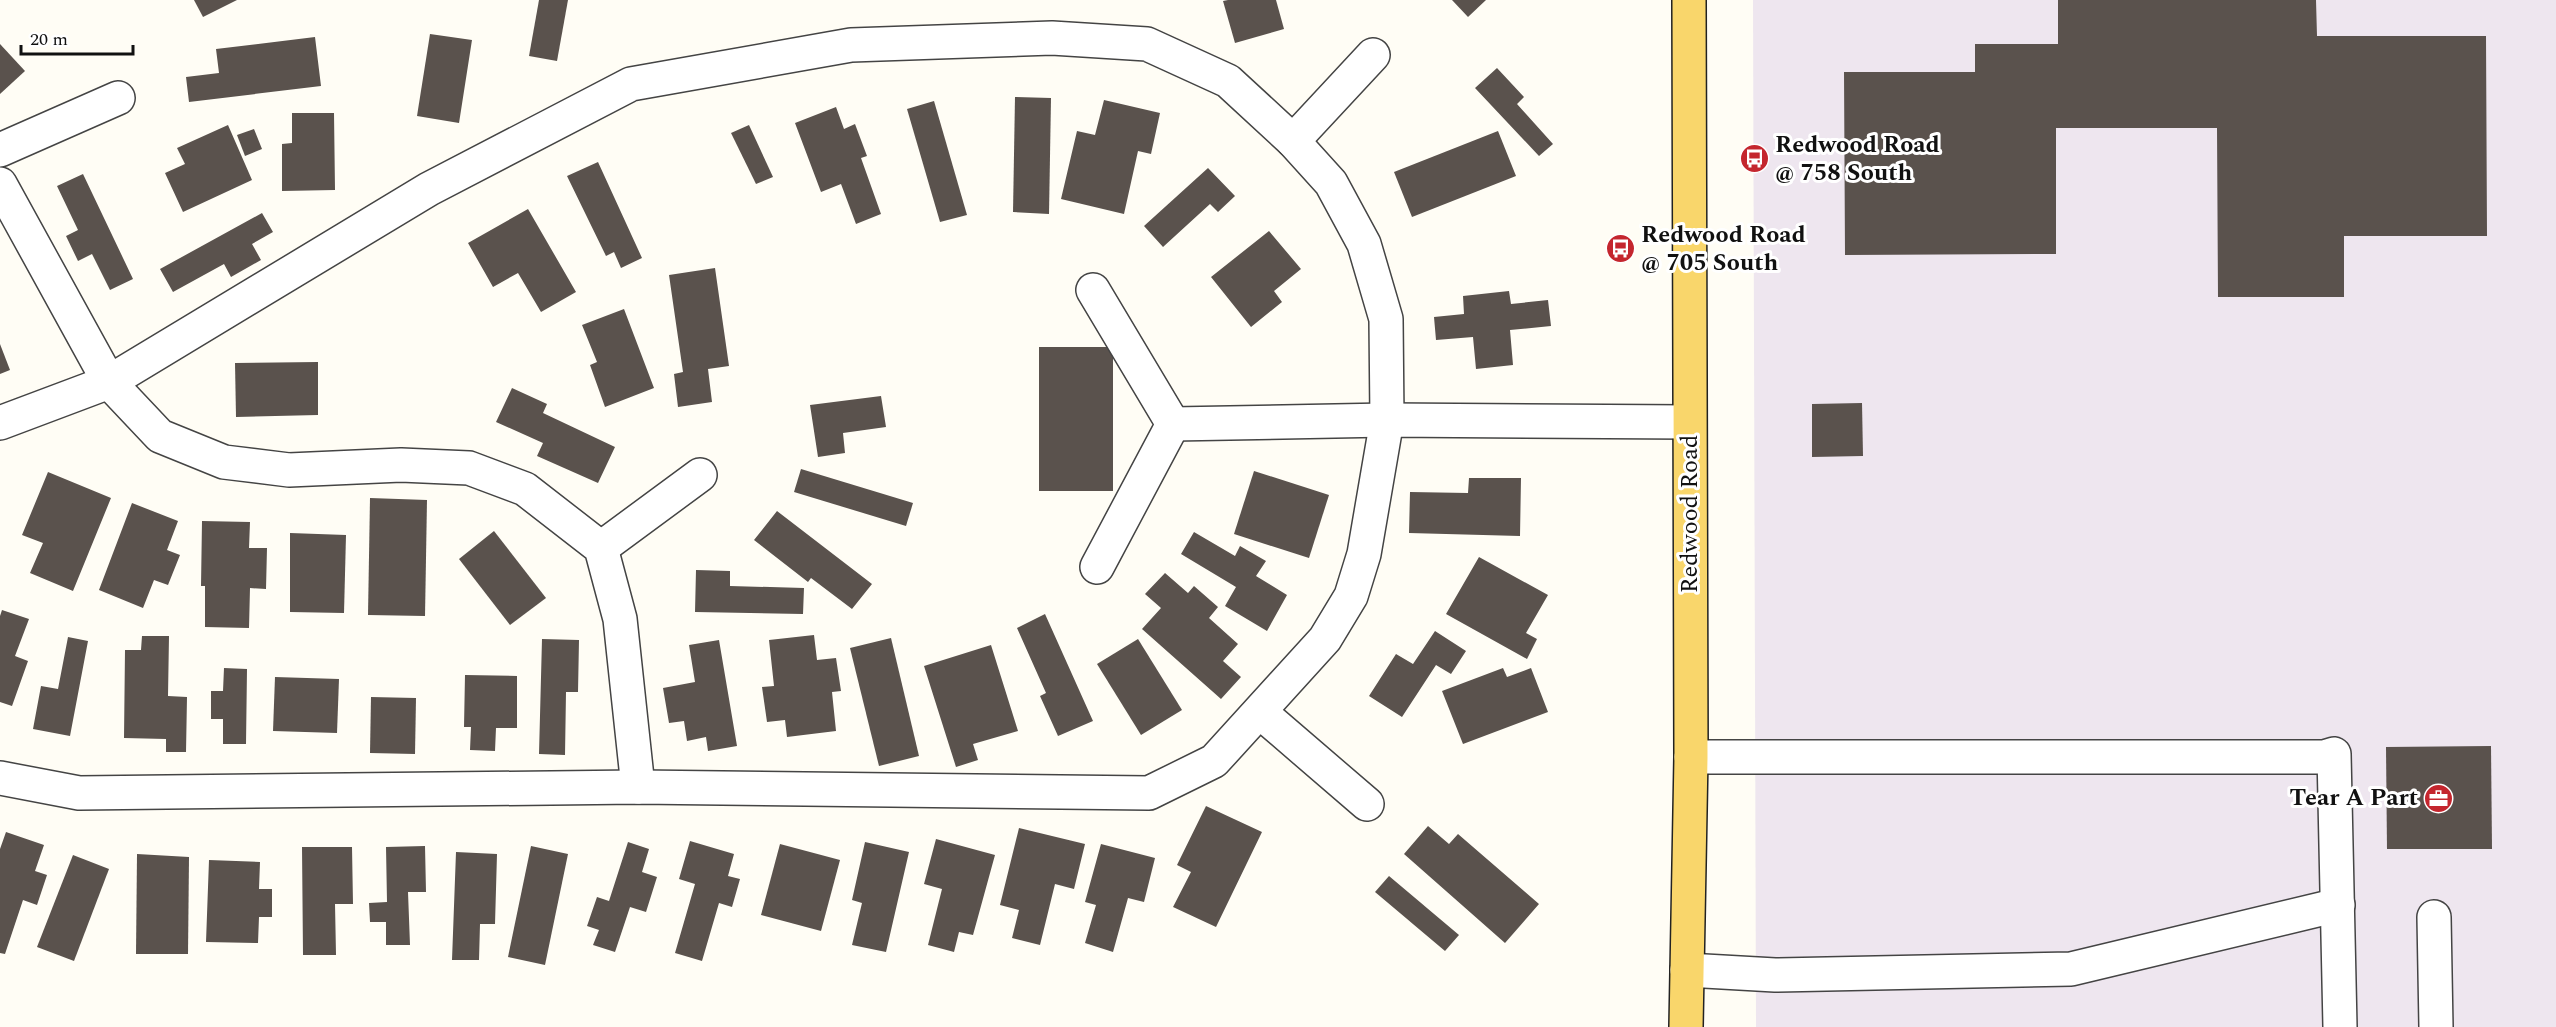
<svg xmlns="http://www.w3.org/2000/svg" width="2556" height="1027" viewBox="0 0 2556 1027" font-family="Spectral,serif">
<rect width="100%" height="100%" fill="#fffdf5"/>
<path fill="#eee6ef" d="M1753 0H2556V1027H1756Z"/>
<g fill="#5a524d">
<path d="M194 0H237L203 17Z"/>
<path d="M539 0H568L557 61 529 56Z"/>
<path d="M1228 0H1276L1284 29 1235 43 1223 1Z"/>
<path d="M1452 0H1486L1468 17Z"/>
<path d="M2058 0H2316L2317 36H2486L2487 236H2344V297H2218L2217 128H2056V254L1845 255 1844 72H1975V44H2058Z"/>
<path d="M430 34 472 40 459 123 417 116Z"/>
<path d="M315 37 321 86 189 102 186 77 219 73 216 49Z"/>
<path d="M0 44 25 71 0 94Z"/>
<path d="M1497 68 1524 97 1517 104 1553 144 1539 156 1475 88Z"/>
<path d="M1015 97 1051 98 1049 214 1013 212Z"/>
<path d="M1104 100 1160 113 1151 154 1138 151 1124 214 1061 199 1077 131 1095 135Z"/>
<path d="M934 101 967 215 940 222 907 109Z"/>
<path d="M836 107 844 129 855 124 867 156 861 158 881 214 856 224 841 184 821 192 795 123Z"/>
<path d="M292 113H334L335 190 282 191V144L292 143Z"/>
<path d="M228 125 252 180 183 212 165 173 185 164 177 148Z"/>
<path d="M749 125 773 177 756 184 731 133Z"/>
<path d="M254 129 262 149 245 156 237 135Z"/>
<path d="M1498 131 1516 176 1412 217 1394 172Z"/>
<path d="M598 162 642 258 621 268 614 252 606 256 567 176Z"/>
<path d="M1208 168 1235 196 1218 212 1210 204 1163 247 1144 226Z"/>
<path d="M83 174 133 279 110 290 92 254 78 261 66 236 78 230 57 186Z"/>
<path d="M528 209 576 292 541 312 518 273 493 287 468 243Z"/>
<path d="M262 213 273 232 252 244 261 260 231 277 224 264 173 292 160 269Z"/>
<path d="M1269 231 1301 269 1274 291 1282 302 1251 327 1211 277Z"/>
<path d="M715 268 729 366 708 369 712 402 678 407 674 374 683 372 669 275Z"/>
<path d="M1509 291 1511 304 1548 300 1551 326 1510 330 1513 365 1476 369 1473 337 1436 340 1434 317 1464 314 1463 296Z"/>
<path d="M624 309 654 388 605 407 590 365 597 362 582 325Z"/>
<path d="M0 344 10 370 0 374Z"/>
<rect x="1039" y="347" width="74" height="144"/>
<path d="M318 362V415L236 417 235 363Z"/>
<path d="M512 388 547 404 543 413 615 447 598 483 537 456 543 443 496 422Z"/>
<path d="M881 396 886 427 843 433 845 453 818 457 810 405Z"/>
<path d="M1862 403 1863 456 1812 457V404Z"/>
<path d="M801 469 913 503 906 526 794 492Z"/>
<path d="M1254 471 1329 495 1309 558 1234 534Z"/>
<path d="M48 472 111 498 73 591 30 573 43 543 22 535Z"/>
<path d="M1469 478H1521L1520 536 1409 533 1410 492 1468 493Z"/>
<path d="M370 498 427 500 425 616 368 615Z"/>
<path d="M132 503 178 521 167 550 180 555 168 585 154 580 143 608 99 590Z"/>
<path d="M777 511 872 584 852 609 811 578 808 582 754 540Z"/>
<path d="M202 521 250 522 249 548H267L266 589 250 588 249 628 205 627V586H201Z"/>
<path d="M494 531 546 598 510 625 459 559Z"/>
<path d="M1194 532 1235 556 1240 546 1266 561 1256 576 1287 595 1267 631 1225 606 1236 587 1181 554Z"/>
<path d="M290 533 346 535 344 613 290 612Z"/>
<path d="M1479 557 1548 595 1526 633 1537 639 1527 659 1446 614Z"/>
<path d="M696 570 730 571V586L804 588 803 614 695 612Z"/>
<path d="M1165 573 1188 593 1194 586 1218 607 1209 618 1238 644 1223 661 1241 677 1221 699 1142 629 1161 608 1145 594Z"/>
<path d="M2 610 29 619 15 656 28 661 12 706 0 702V616Z"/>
<path d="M1045 614 1093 721 1058 736 1040 696 1046 693 1017 628Z"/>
<path d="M1435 631 1466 651 1451 674 1436 665 1402 717 1369 696 1396 654 1413 664Z"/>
<path d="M814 635 817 660 836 658 841 691 832 692 836 731 787 737 785 720 767 722 762 687 774 686 769 640Z"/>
<path d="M142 636H169L168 696 187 697 186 752H166V739L124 738 125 650H141Z"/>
<path d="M68 637 88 641 70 736 33 729 41 686 58 689Z"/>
<path d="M891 638 919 756 879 766 850 648Z"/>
<path d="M542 639 579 640 578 692H566L565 755 539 754Z"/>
<path d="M1138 639 1182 710 1141 735 1097 664Z"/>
<path d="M719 640 737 746 708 751 706 737 687 741 684 721 669 723 663 688 695 682 689 645Z"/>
<path d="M991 645 1018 731 973 744 978 760 956 767 924 666Z"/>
<path d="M224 668 247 669 246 744H223V719H211V691H223Z"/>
<path d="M1503 668 1507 677 1531 668 1548 712 1463 744 1442 691Z"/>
<path d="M465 675 517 676V728H496L495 751 470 750 471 727H464Z"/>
<path d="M275 677 339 679 337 733 273 731Z"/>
<path d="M371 697 416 698 415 754 370 753Z"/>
<path d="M2491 746 2492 849H2387L2386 747Z"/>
<path d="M1206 806 1262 832 1216 927 1173 907 1191 872 1177 865Z"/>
<path d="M1428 826 1449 844 1458 834 1539 904 1505 943 1404 854Z"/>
<path d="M1019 828 1085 844 1074 889 1055 884 1040 945 1012 938 1019 910 1000 905Z"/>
<path d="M6 832 44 845 35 871 47 875 37 905 23 900 5 954 0 953V849Z"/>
<path d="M936 839 995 855 973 935 959 932 954 952 928 945 942 889 924 884Z"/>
<path d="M690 841 734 854 728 876 740 879 732 907 719 903 702 961 675 953 695 884 679 879Z"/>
<path d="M628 842 649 849 642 872 657 877 646 912 630 907 615 952 593 945 599 930 587 926 597 897 609 901Z"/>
<path d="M865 842 909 852 886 952 852 945 862 903 852 900Z"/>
<path d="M780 844 840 860 821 931 761 915Z"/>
<path d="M1101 844 1155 858 1144 902 1128 898 1113 952 1085 943 1096 905 1085 902Z"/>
<path d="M425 846 426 892H408L410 945H386V922H370L369 903 387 902 386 847Z"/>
<path d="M531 846 568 854 545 965 508 957Z"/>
<path d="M302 847H352L353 904H335L336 955H303Z"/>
<path d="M456 852 497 854 495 924H480L479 960H452Z"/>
<path d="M137 854 189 857 188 954H136Z"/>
<path d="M73 855 109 869 74 961 37 947Z"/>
<path d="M209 860 260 862 259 889H272V917H259L258 943 206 942Z"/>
<path d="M1389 876 1459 935 1445 951 1375 892Z"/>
</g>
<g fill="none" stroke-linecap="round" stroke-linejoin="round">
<defs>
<g id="minor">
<path d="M1293 141 1373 55"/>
<path d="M0 150 118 98"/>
<path d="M0 184 109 382 160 436 224 462 289 470 401 465 469 468 525 489 601 548 620 619 638 787"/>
<path d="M1093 290 1173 424 1097 567"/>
<path d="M0 423 109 382 429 189 631 84 851 45 1052 38 1147 44 1228 81 1293 141 1331 183 1364 244 1386 319 1387 420 1364 554 1351 596 1325 639 1214 761 1149 793 638 787 79 793 0 778"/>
<path d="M1173 424 1387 420 1689 422"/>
<path d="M601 548 700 475"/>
<path d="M1260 712 1367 804"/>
<path d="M1691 757H2324L2334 754 2340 1027"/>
<path d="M2434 917 2436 1027"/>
<path d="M1687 970 1775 975 2071 969 2338 905"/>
</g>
<path id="major" d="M1686 1027 1691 757 1689 0"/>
</defs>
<use href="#minor" stroke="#444" stroke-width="36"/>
<use href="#major" stroke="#222" stroke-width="36"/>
<use href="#minor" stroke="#fff" stroke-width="33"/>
<use href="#major" stroke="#f9d66b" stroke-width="33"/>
</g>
<defs>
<symbol id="bus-disc" viewBox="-11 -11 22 22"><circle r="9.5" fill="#c4262e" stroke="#fff"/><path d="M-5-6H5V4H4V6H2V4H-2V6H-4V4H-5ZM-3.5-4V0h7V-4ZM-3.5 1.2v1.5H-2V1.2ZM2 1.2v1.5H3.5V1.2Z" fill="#fff"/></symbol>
<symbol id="office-disc" viewBox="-11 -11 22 22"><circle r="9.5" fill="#c4262e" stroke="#fff"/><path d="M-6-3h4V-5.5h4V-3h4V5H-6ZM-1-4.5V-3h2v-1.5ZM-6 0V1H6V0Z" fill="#fff"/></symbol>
</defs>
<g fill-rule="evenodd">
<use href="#bus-disc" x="1738" y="142" width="33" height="33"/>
<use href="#bus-disc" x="1604" y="232" width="33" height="33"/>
<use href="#office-disc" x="2422" y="782" width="33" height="33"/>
</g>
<g text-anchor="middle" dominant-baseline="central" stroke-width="6" stroke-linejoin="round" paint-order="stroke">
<g font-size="24" font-weight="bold" fill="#111" stroke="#fff" text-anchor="start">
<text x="1775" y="145">Redwood Road<tspan x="1775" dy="28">@ 758 South</tspan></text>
<text x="1641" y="235">Redwood Road<tspan x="1641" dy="28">@ 705 South</tspan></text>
<text x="2418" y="798" text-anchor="end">Tear A Part</text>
</g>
<g font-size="24" fill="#111" stroke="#fff">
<text transform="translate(1690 514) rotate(-90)">Redwood Road</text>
</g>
</g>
<path d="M21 45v9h112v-9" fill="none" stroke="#111111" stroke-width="3"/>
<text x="30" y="45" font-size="18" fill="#111111" stroke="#ffffff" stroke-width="4.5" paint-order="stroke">20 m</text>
</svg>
